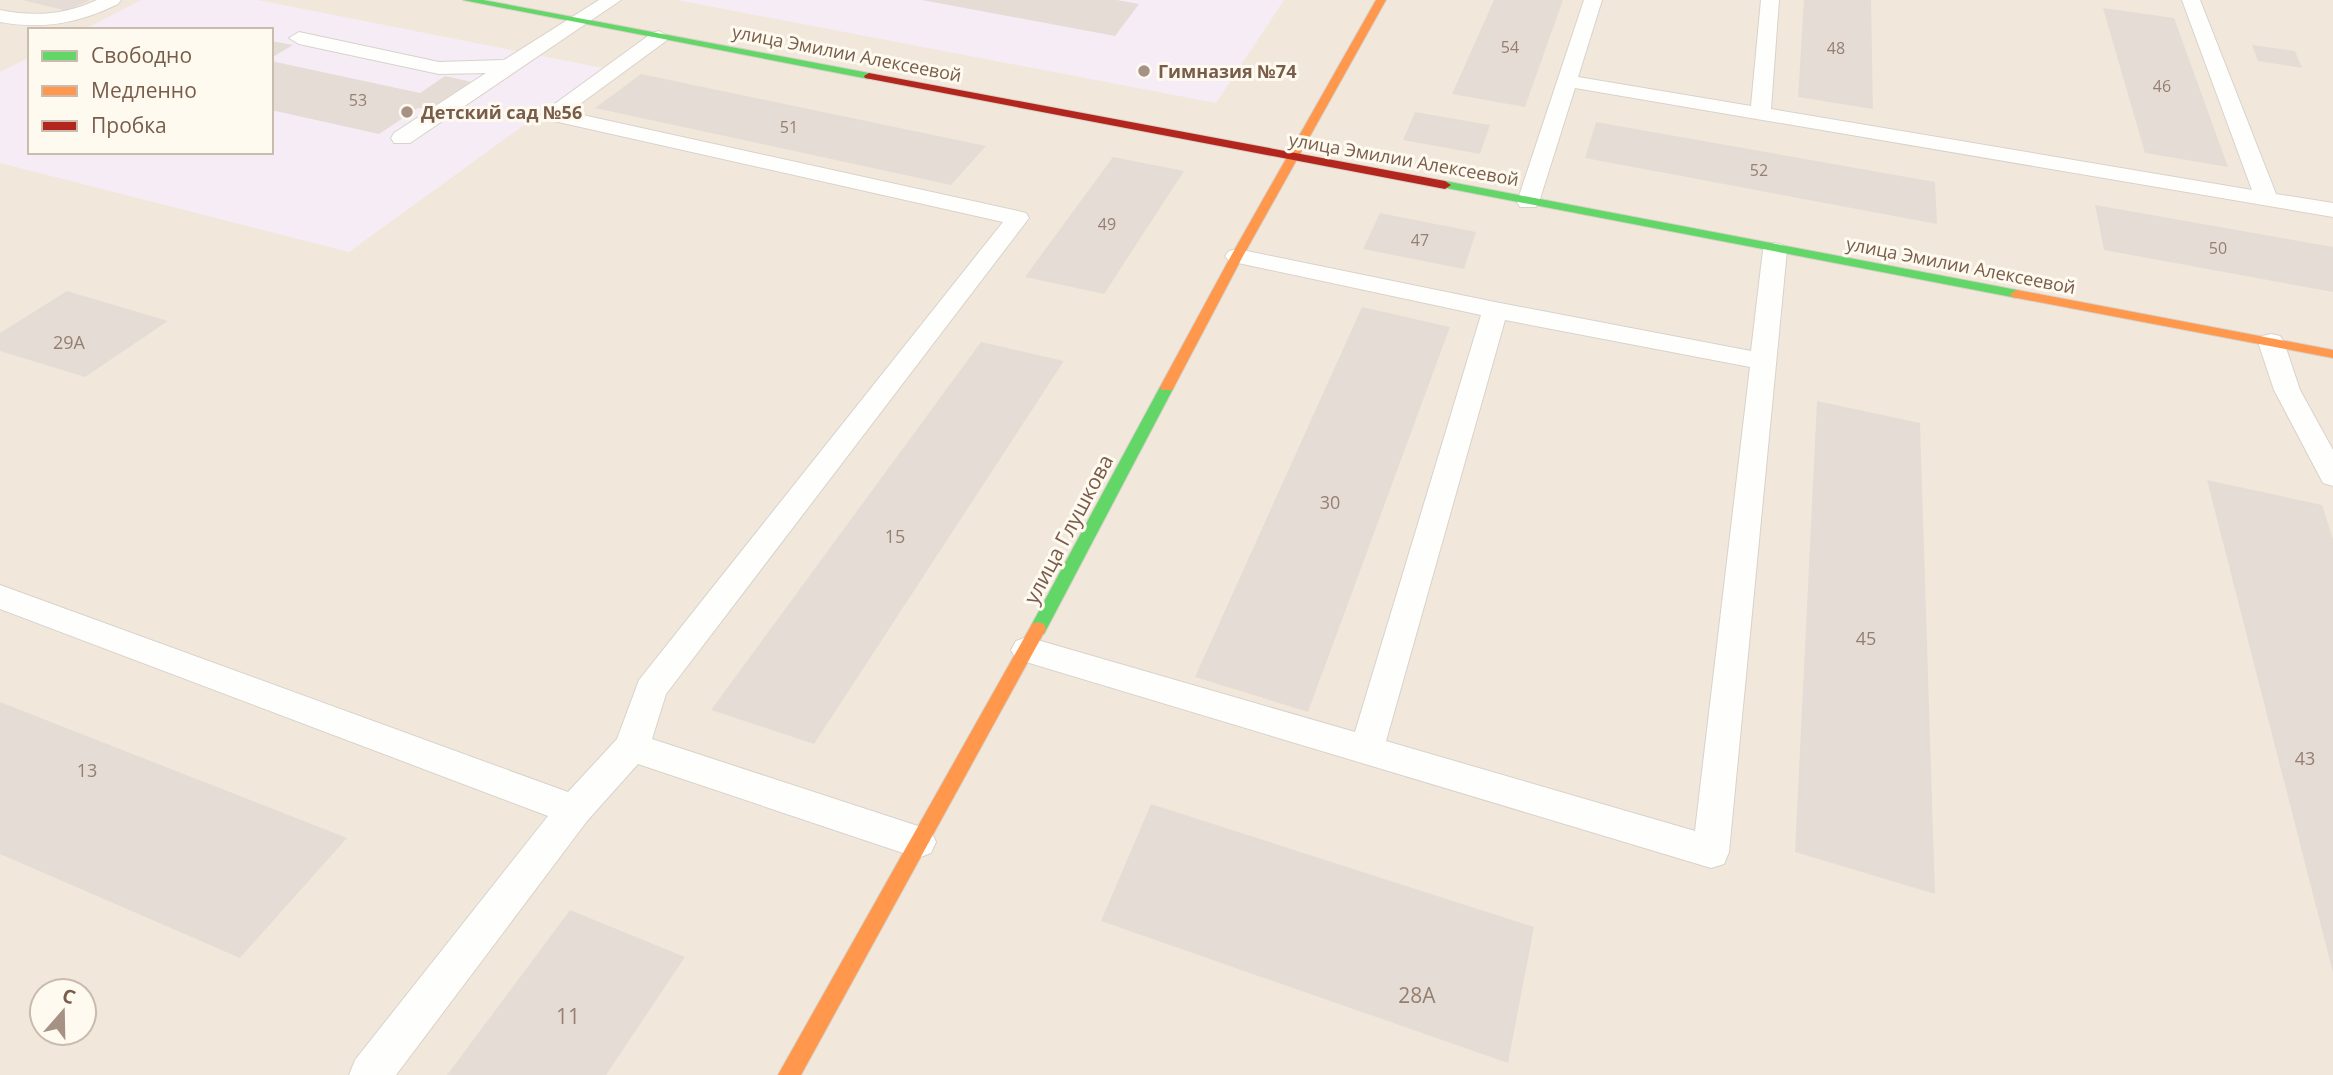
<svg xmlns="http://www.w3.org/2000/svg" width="2333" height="1075" viewBox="0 0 2333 1075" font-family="'Open Sans',sans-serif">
<rect width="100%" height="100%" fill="#f8f5ee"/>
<path fill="#f1e8db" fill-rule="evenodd" d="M0 0H2333V1075H0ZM30 30H271V152H30ZM42 991H84V1033H42Z"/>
<g fill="#f5ecf5">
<path d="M141 0H258L603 68 349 252 0 163V72L30 57V152H271V30H83Z"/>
<path d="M677 0H1284L1216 103Z"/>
</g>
<g fill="#e5ddd5">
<path d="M22 0H90L67 11Z"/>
<path d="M922 0H1117L1139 4 1115 36Z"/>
<path d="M1494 0H1563L1525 107 1452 94Z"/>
<path d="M1804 0H1871L1873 109 1798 97Z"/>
<path d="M2103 8 2174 18 2228 167 2145 153Z"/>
<path d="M271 41 293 45 271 58Z"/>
<path d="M2252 45 2295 51 2302 68 2258 61Z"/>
<path d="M271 61 420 93 445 76 472 82 430 110 418 108 379 134 271 110Z"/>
<path d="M641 74 986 146 951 185 595 108Z"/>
<path d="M1415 112 1490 125 1480 154 1403 140Z"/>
<path d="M1596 122 1935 182 1937 224 1585 158Z"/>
<path d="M1113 157 1184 171 1104 294 1025 277Z"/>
<path d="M2095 205 2333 247V292L2104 250Z"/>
<path d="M1380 213 1476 232 1464 269 1363 249Z"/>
<path d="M67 291 168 321 85 377 0 351V333Z"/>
<path d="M1362 307 1450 327 1308 712 1195 677Z"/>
<path d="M981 342 1064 361 814 744 711 710Z"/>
<path d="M1817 401 1920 423 1935 894 1795 852Z"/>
<path d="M2207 480 2322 505 2333 539V973Z"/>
<path d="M0 702 347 838 240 958 0 854Z"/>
<path d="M1151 804 1534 927 1508 1063 1101 921Z"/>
<path d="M570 910 685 957 606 1075H447Z"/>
</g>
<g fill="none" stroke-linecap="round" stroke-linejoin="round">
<defs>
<g id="lane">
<path d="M97 0H121L118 4C79 23 43 30 0 22V10C35 17 65 15 97 0Z"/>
<path d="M599 0H621L410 143H394L391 138 394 133 486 73 439 74 299 44 289 38 299 32 439 62 504 60Z"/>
<path d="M1584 0H1602L1578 77 1751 106 1761 0H1779L1771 109 2252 190 2182 0H2200L2276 194 2333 203V217L1575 88 1539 202 1536 207H1520L1517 202Z"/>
<path d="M659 31 669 37 666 41 569 112 1018 211 1026 213 1029 218 666 694 652 739 918 826 931 831 936 842 931 853 918 858 638 764 587 821 396 1075H349L355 1060 548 816 0 609V585L568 792 617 739 639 680 1003 222 545 119 542 115 545 111 652 33Z"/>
<path d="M1775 243 1783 245 1787 250 1729 852 1724 864 1711 868 1016 659 1011 650 1016 641 1027 637 1355 732 1481 315 1229 261 1225 256 1229 251 1237 249 1495 302 1751 351 1763 250 1767 245ZM1505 320 1750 367 1695 831 1386 741Z"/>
<path d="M2271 334 2280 336 2284 342 2300 390 2333 450V486L2323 483 2274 390 2258 342 2262 336Z"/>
</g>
<g id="fast">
<path d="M463 0H483L869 73 874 76 869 79Z"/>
<path d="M1445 181 2017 290 2024 294 2017 298 1441 187V183Z"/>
<path d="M1167 382 1174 387 1044 634H1032L1030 629 1032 624 1160 387Z"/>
</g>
<g id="slow">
<path d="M1376 0H1386L1243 256 1174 387 1172 390H1162L1160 387 1231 256Z"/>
<path d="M2017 290 2333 350V358L2012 297 2010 294Z"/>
<path d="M1038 622 1044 624 1046 629 801 1075H778L1032 624Z"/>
</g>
<path id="jam" d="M869 73 1445 181 1451 185 1445 189 865 78 864 76Z"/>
</defs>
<use href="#lane" stroke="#d8d2cb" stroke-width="2"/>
<use href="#fast" stroke="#d8d1c9" stroke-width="2"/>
<use href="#slow" stroke="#d8d1c9" stroke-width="2"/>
<use href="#jam" stroke="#d8d1c9" stroke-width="2"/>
<use href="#lane" fill="#fefefc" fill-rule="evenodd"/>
<use href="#fast" fill="#63d668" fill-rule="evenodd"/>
<use href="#slow" fill="#ff974d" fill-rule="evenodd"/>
<use href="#jam" fill="#b3261e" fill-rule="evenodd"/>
</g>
<g fill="#a59284" stroke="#fffaf0" stroke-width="2.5">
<circle cx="1144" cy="71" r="7"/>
<circle cx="407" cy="112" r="7"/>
</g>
<g text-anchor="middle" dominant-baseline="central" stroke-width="6" stroke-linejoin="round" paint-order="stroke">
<g font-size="16" fill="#967f70">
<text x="1510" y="47">54</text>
<text x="1836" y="48">48</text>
<text x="2162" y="86">46</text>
<text x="358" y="100">53</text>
<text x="789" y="127">51</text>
<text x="1759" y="170">52</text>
<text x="1107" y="224">49</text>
<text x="1420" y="240">47</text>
<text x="2218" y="248">50</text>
</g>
<g font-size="18" fill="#795d4b" stroke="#fffaf0">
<text transform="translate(847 53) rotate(11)">улица Эмилии Алексеевой</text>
<text transform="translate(1404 159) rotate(10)">улица Эмилии Алексеевой</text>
<text transform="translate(1961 265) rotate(11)">улица Эмилии Алексеевой</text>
</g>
<g font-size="18" font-weight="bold" fill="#795d4b" stroke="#fffaf0" text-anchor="start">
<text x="1158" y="71">Гимназия №74</text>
<text x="421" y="112">Детский сад №56</text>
</g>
<g font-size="18" fill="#967f70">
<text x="69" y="342">29А</text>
<text x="1330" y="502">30</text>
<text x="895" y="536">15</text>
<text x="1866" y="638">45</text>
<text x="2305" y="758">43</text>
<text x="87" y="770">13</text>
</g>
<g font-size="21" fill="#795d4b" stroke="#fffaf0">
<text transform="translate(1068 529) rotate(-62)">улица Глушкова</text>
</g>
<g font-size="21" fill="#967f70">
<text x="1417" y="995">28А</text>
<text x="568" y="1016">11</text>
</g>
</g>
<rect x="28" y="28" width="245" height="126" fill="#fffaf0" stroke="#c9bbae" stroke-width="2"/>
<rect x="42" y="51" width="35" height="10" fill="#63d668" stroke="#c9bbae" stroke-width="2"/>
<text x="91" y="63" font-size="21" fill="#795d4b">Свободно</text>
<rect x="42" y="86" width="35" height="10" fill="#ff974d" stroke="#c9bbae" stroke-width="2"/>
<text x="91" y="98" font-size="21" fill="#795d4b">Медленно</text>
<rect x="42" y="121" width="35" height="10" fill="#b3261e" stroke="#c9bbae" stroke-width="2"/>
<text x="91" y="133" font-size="21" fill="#795d4b">Пробка</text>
<g transform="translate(63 1012) rotate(20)"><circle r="33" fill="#fffaf0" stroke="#c9bbae" stroke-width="2"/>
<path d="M0-5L12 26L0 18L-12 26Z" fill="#a59284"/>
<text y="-10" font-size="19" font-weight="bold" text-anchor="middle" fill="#795d4b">С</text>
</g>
</svg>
